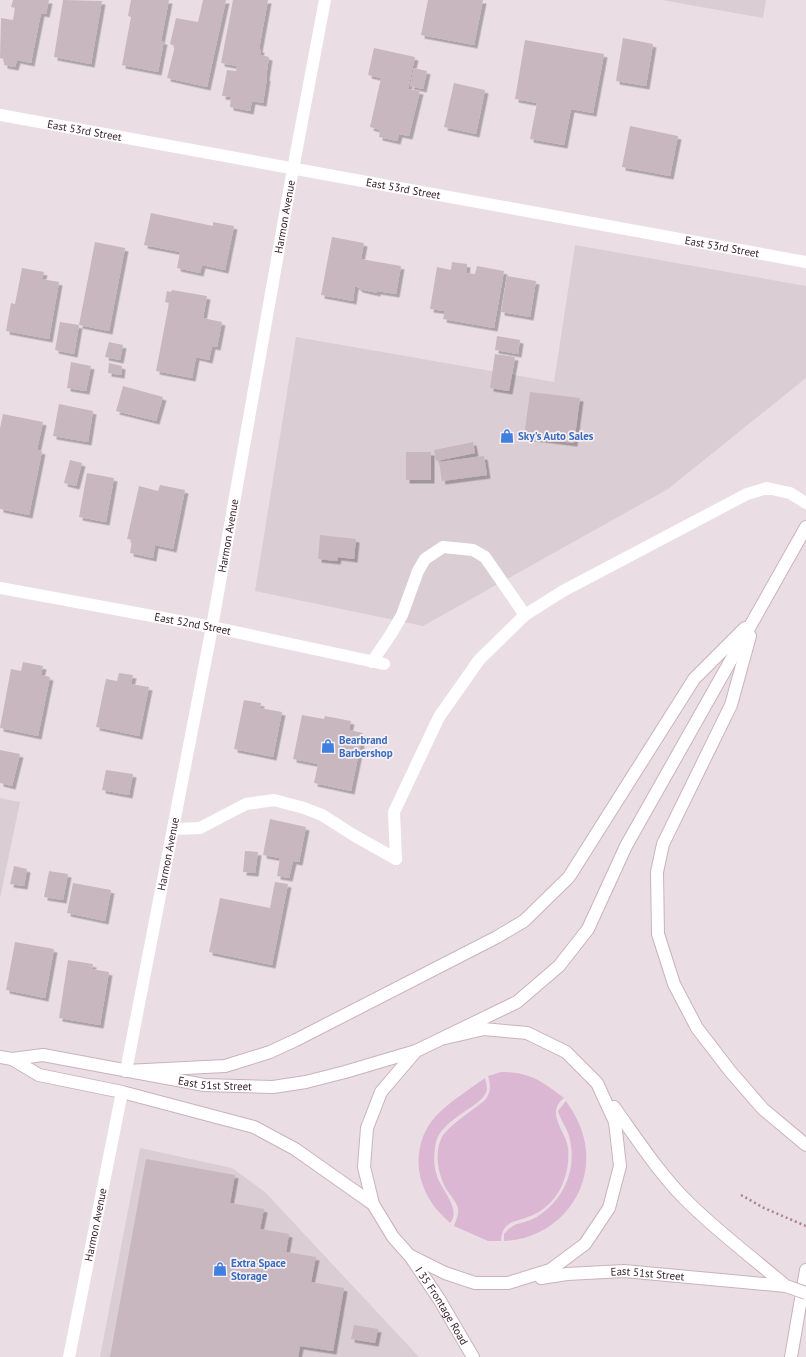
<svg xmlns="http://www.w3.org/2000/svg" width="806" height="1357" viewBox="0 0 806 1357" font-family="'PT Sans',sans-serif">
<defs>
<filter id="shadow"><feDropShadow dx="3.5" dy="3.5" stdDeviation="0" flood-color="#0004"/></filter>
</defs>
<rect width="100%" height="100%" fill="#eadee4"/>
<g fill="#dacdd4">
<path d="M662 0H766L763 18Z"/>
<path d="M575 245 806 286V378L668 489 423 626 255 591 296 337 554 382Z"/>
<path d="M0 798 20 802 0 898Z"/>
<path d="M140 1148 232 1168 265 1192 419 1357H100Z"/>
</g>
<g fill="#dcb7d4">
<path d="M501 1072C530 1072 542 1081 564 1098 545 1113 565 1130 568 1147 569 1158 568 1170 564 1180 559 1195 549 1207 535 1214 519 1223 502 1218 501 1241H488L454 1226C456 1220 459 1215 458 1208 456 1201 449 1194 445 1187 438 1173 434 1152 442 1137 447 1127 474 1109 484 1101 491 1093 491 1086 488 1076Z"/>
<path d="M485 1078C486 1082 487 1086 487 1090 484 1106 442 1118 436 1142 434 1153 433 1165 437 1176 441 1189 462 1210 450 1223 443 1216 435 1209 430 1200 412 1171 415 1134 441 1111 454 1099 470 1089 485 1078Z"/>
<path d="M566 1101C575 1114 582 1127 585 1143 594 1194 555 1239 504 1241V1234C506 1232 509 1228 513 1226 517 1223 523 1223 527 1221 532 1220 537 1217 541 1214 567 1196 578 1163 568 1133 565 1125 560 1119 558 1111Z"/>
</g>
<g fill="#c8b7bf" filter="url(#shadow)">
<path d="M13 0H49L46 14 41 13 31 63 17 60 15 67 4 65V59L0 58 1 18 13 20 15 8 11 7Z"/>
<path d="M63 0 102 1 91 64 54 57Z"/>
<path d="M131 0H169L161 41H164L158 72 122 65 131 17 128 16Z"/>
<path d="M203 0H226L207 87 167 78 175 46 170 44 176 18 198 22Z"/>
<path d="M233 0H268L259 49H261L260 55 269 57 266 77 267 78 263 103 252 101 250 111 230 107 231 97 222 96 227 70 236 71 237 66 221 63Z"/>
<path d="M428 0H483L474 45 421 35Z"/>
<path d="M623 38 653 44 646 86 616 81Z"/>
<path d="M525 40 604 54 593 113 571 109 564 145 530 139 537 103 515 99Z"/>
<path d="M374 48 415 57 408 89 420 91 409 136 399 134 397 141 379 137 380 130 370 127 381 78 368 75Z"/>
<path d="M414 68 427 71 423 89 410 86Z"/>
<path d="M454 83 485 90 476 134 444 127Z"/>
<path d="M630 126 678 136 670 176 622 167Z"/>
<path d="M151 213 213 226V222L234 226 225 270 202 265 200 273 177 268 180 252 144 245Z"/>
<path d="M332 237 364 243 361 259 401 266 396 294 377 291V293L359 289V288L355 286 353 301 321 295Z"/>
<path d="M95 242 125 248 109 331 79 325Z"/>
<path d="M452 262 467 264 466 273 475 274 477 266 504 271 494 328 443 319 445 311 430 309 437 267 451 270Z"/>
<path d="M22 268 44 272 42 279 59 282 49 339 6 331 11 303 15 304Z"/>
<path d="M507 276 536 281 530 317 501 312Z"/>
<path d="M172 290 207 296 203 318 222 322 217 347 212 346 209 360 196 357 192 378 156 371 169 303 165 302 167 291 171 292Z"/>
<path d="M60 322 79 325 74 354 55 350Z"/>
<path d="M497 336 520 340 518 354 495 350Z"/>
<path d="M109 342 123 345 120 360 105 357Z"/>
<path d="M495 354 515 357 509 391 490 388Z"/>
<path d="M71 362 91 366 86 391 67 388Z"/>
<path d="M109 363 122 366 121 375 108 373Z"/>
<path d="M123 386 163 397 156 421 116 411Z"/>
<path d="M530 392 580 398 574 443 524 437Z"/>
<path d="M59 404 93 411 88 442 53 436Z"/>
<path d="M3 414 43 422 37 450 42 451 29 515 0 509V428Z"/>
<path d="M473 442 475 453 436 461 434 450Z"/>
<rect x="406" y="452" width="25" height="28"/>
<path d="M484 456 487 475 442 481 439 462Z"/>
<path d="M70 460 82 463 76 486 64 483Z"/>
<path d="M87 473 114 478 106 522 79 517Z"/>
<path d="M160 485 185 490 173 549 155 545 153 558 130 553 132 540 127 539 139 486 158 491Z"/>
<path d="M320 535 356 539 354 559 338 557 337 561 318 559Z"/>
<path d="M23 662 43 666 41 675 50 677 38 736 0 728 11 669 21 671Z"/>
<path d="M119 673 133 675 131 684 149 687 139 736 96 727 106 679 117 681Z"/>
<path d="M244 700 261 703 260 708 282 712 273 757 234 749Z"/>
<path d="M302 715 324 719 325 716 351 721 349 730 363 733 351 791 314 783 318 764 293 759Z"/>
<path d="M0 750 20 754 12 786 0 783Z"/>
<path d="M106 770 133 774 129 795 102 790Z"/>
<path d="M270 819 306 827 299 862 293 861 289 878 277 876 280 858 263 855Z"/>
<path d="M245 851 258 852 255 873 243 872Z"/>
<path d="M14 866 27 869 24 886 10 884Z"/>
<path d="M49 871 68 874 63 900 44 897Z"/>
<path d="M275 882 288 884 272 965 209 952 220 898 270 908Z"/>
<path d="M73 883 111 890 105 921 67 913Z"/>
<path d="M15 942 54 949 45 998 6 990Z"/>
<path d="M68 960 93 964 92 969 109 972 100 1025 59 1018Z"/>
<path d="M146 1159 235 1175 230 1203 264 1209 260 1229 289 1234 286 1252 316 1257 311 1282 344 1288 333 1351 300 1346 298 1357H110Z"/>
<path d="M354 1325 378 1329 375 1343 351 1339Z"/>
</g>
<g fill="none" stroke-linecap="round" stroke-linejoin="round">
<defs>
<g id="secondary">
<path d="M750 636 731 705 663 844 657 872 658 934 674 984 697 1028 730 1071 763 1109 806 1145"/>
<path d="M441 1039 484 1029 527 1033 566 1052 597 1083 615 1122 620 1166 609 1208 585 1244 550 1270 508 1283H475L445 1273 409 1255 393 1237 373 1204 364 1167 367 1128 381 1092 416 1051 517 1002 559 966 588 929 626 846 806 527"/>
<path id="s5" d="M0 1057 12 1059 43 1055 204 1085 273 1087 306 1082 345 1072 416 1051"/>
<path d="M12 1059 39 1075 122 1092 254 1127 295 1149 373 1204"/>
<path d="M126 1071 225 1066 270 1052 296 1040 497 937 524 921 569 877 694 679 745 628"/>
<path d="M614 1107C637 1139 662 1178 691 1205 721 1234 754 1259 786 1286"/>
<path id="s6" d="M410 1256 439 1299 473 1357"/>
<path id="s7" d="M541 1278 567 1274 624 1271 786 1286"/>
<path d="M791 1357 806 1270"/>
</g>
</defs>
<use href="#secondary" stroke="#cab2bc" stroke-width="14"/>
<path stroke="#ae7e91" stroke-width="2.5" stroke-dasharray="2 3" stroke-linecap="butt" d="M741 1195 764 1208 806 1226"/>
<g stroke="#fff" stroke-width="12">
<path d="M372 662 391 634 402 615 418 571 425 559 443 547 473 550 485 557 525 615"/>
<path d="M173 829 200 828 246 804 274 800 304 808 322 815 355 836 396 859"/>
<path d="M396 859 394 812 439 717 479 660 525 615 563 591 747 494 767 488 790 493 806 503"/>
</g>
<g stroke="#fff" stroke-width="12">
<path id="s1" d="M0 115 806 262"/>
<path id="s2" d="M0 588 212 627 384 664"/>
<path id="s3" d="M126 1071 212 627 293 169 325 0"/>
<path id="s4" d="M69 1357 122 1092"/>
</g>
<use href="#secondary" stroke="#fff" stroke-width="12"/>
<defs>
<path id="secondary-bridge" d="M786 1286 806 1293"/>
</defs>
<use href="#secondary-bridge" stroke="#cab2bc" stroke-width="14" stroke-linecap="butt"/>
<use href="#secondary-bridge" stroke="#fff" stroke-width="12"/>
</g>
<defs>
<symbol id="shop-bare" viewBox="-9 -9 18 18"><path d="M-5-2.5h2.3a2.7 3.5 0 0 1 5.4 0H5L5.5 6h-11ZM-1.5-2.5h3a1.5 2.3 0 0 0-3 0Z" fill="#3f7fe0" stroke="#f7eff3" stroke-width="2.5" paint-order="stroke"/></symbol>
</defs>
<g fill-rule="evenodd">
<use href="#shop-bare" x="497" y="426" width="20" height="20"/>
<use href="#shop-bare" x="318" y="736" width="20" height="20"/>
<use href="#shop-bare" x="210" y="1259" width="20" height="20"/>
</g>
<g text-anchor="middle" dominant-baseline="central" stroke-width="3.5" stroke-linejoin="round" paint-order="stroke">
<g font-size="11" fill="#3a2028" stroke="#f7eff3">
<text stroke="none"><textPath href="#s1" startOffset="86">East 53rd Street</textPath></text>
<text stroke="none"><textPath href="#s1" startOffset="410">East 53rd Street</textPath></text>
<text stroke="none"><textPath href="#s3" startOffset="869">Harmon Avenue</textPath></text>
<text stroke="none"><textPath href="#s1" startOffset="734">East 53rd Street</textPath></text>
<text stroke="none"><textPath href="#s3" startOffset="545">Harmon Avenue</textPath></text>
<text stroke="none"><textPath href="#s2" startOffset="196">East 52nd Street</textPath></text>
<text stroke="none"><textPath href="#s3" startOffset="221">Harmon Avenue</textPath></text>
<text stroke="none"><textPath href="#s5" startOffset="218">East 51st Street</textPath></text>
<text stroke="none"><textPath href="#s4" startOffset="135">Harmon Avenue</textPath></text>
<text stroke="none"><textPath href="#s7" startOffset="107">East 51st Street</textPath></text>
<text stroke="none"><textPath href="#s6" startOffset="59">I 35 Frontage Road</textPath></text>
</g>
<g font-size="11" font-weight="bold" fill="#366cbe" stroke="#f7eff3" text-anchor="start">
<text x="518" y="436">Sky's Auto Sales</text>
<text x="339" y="740">Bearbrand<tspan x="339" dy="13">Barbershop</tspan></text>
<text x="231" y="1263">Extra Space<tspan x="231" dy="13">Storage</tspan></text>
</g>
</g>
</svg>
